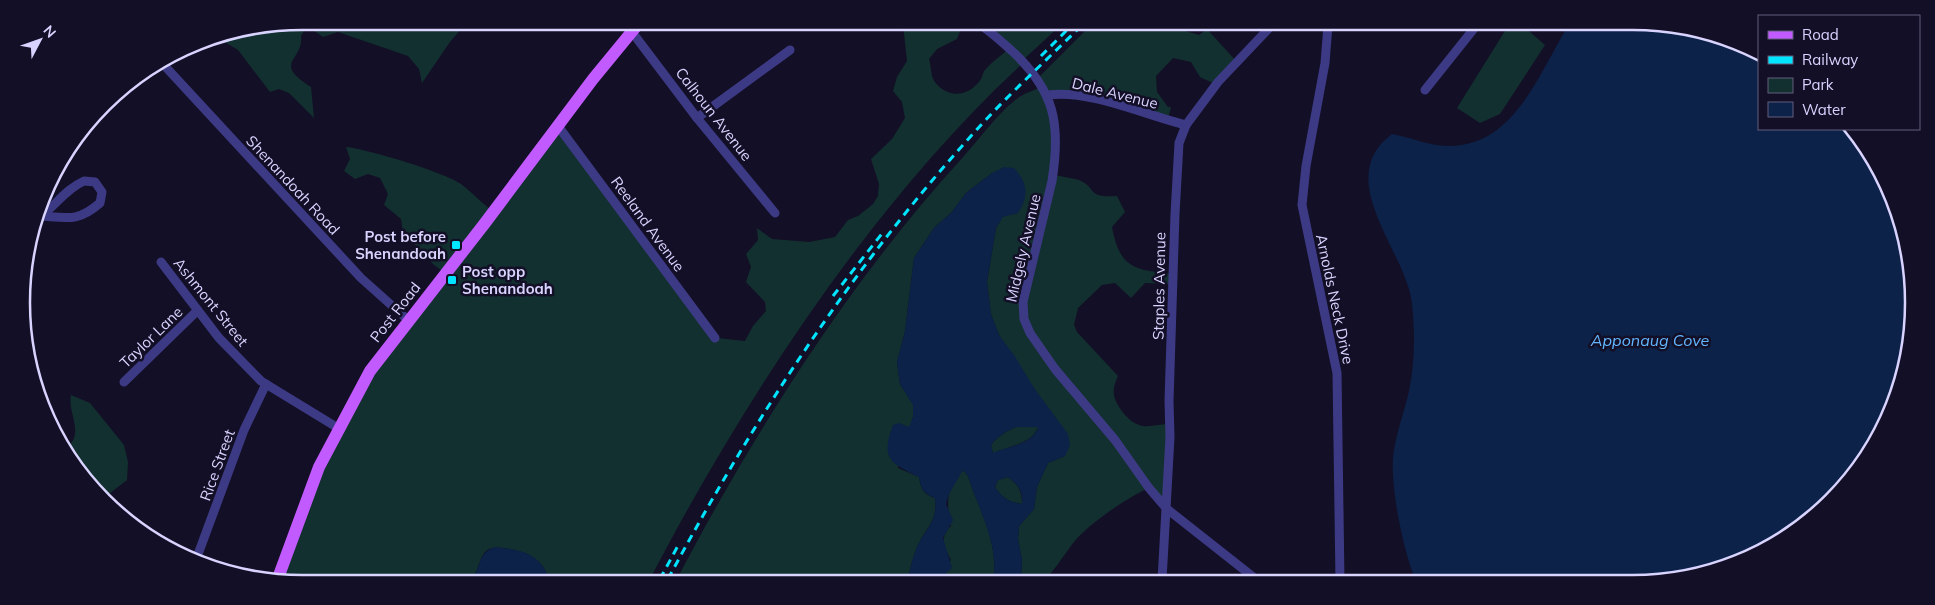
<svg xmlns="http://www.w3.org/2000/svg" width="1935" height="605" viewBox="0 0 1935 605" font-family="Mulish,sans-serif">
<rect width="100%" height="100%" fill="#130f26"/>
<g fill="#12302f">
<path d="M303 21 467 22 450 42 422 83 419 69 408 56 338 32 323 37 313 30 305 29 301 36C304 62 271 61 311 87L314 118 289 93 279 89 270 92 238 50 218 38Z"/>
<path d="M903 24H963L957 39 937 49 929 59C931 65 931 74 933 79 945 99 969 98 981 79 983 76 983 71 986 69 992 61 1002 56 1009 48L979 24H1062L1023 60V63C873 201 744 399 650 579H549C541 556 525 551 503 548 496 547 490 547 485 552 478 560 479 573 470 579L279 578 324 458 392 341 445 273 434 265 403 232 401 219 384 205 388 194 380 178 368 174 355 179 344 171 350 159 346 147C367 149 444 172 461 184 472 192 481 203 493 211L560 126 717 338 745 341 753 326 766 311 765 302 746 282 751 267 746 254 758 240 757 228 772 239 809 242 835 237 848 220 858 216 873 204 878 196 879 184 871 159 892 139 905 118 902 102 893 91 897 77 907 61Z"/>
<path d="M1092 24 1176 25 1182 30 1199 35 1207 29 1236 61 1217 85 1200 77 1191 62 1173 58 1156 76 1157 92 1168 107H1171L1168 119 1092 98 1049 96 1055 175C1063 177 1072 178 1079 180 1098 188 1085 198 1117 196L1125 212 1112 227C1120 270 1136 270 1175 274L1173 284 1145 283 1131 298 1115 283 1102 285 1078 308 1074 325 1077 332 1118 376C1115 383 1113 388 1114 395 1116 407 1131 425 1143 426 1151 427 1162 424 1170 424L1167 505 1147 489C1128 497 1086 526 1074 542 1064 555 1056 568 1045 580H1021L1022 560 1018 539 1019 526 1034 509 1037 487 1048 463 1065 456 1041 399 999 335 991 314 987 282 996 228 1003 216 1018 213 992 173 966 193 951 213 934 228 914 258 905 331 897 362 900 384 913 404V417L898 468 919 477C921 489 923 494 935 498 938 521 927 526 918 545 913 556 910 568 908 580L677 579C754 432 851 279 964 156 979 139 1003 107 1021 96 1027 92 1035 90 1042 87L1038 78Z"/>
<path d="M1508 26H1523L1545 45 1500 114 1480 123 1457 108Z"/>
<path d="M71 395 90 403 124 445 128 462 127 480 109 494 108 498 69 459 64 449C87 436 67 414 71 395Z"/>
<path d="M1016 427H1038C1032 445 1008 445 993 454L991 445C999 435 1005 432 1016 427Z"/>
<path d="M963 470 968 476C978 508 1000 545 993 580H938L951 560C944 547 939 537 951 526 946 504 946 487 963 470Z"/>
<path d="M1008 477C1018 485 1022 490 1022 504 1009 502 1002 498 995 487L998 480Z"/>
</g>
<g fill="#0c2248" fill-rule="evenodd">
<path d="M1568 26 1688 27 1759 56V129H1849L1867 146 1908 248V358L1876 443 1831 502 1757 555 1669 581H1416C1403 551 1391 490 1393 458 1395 436 1404 413 1409 391 1415 363 1415 333 1412 304 1407 252 1331 179 1392 134 1411 137 1428 146 1448 146 1514 147 1539 73 1568 26Z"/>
<path d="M1004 167 1014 168C1028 183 1029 196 1018 213L1003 217 996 228 987 282 991 314 999 335 1014 355 1034 388 1068 434 1070 445 1065 456 1048 463 1037 487 1034 509 1019 526 1018 539 1022 560 1021 580H993C1000 545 978 509 968 476L963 470 949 494 946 504 953 520 943 538 952 568 938 580H908C910 568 913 556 918 545 927 527 938 521 935 498 923 493 921 489 919 477 891 463 880 460 893 425L899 423 909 427 913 417V405L900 384 897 362 905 331 914 258 934 228 951 213 966 193 992 173ZM1016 427H1038C1033 445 1007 446 993 453L991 445C999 435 1005 432 1016 427ZM1008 477C1018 485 1023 490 1022 504 1009 502 1002 498 995 487L998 480Z"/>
<path d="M495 547C519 550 540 552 549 579H470C483 570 475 554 495 547Z"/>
</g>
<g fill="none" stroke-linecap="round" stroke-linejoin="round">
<g stroke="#3d3a85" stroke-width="9">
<path d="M979 24C990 31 1002 42 1012 51 1055 91 1061 124 1052 181L1023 302 1024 319 1030 333 1055 369 1115 440 1149 488 1167 509 1257 580"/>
<path d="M1328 25 1325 63 1306 166 1302 205 1337 373 1340 581"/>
<path d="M632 32 697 118 775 213"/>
<path d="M162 63 361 278 408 320"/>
<path d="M1425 90 1476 26"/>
<path d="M1048 95C1089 89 1145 115 1186 125"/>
<path d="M697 118 790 50"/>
<path d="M558 126 715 338"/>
<path d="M84 181 95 182 102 192 100 203C78 222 68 218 41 216 56 205 66 189 84 181Z"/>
<path d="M161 262 219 338 261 381 338 428"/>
<path d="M124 382 197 311"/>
<path d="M197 557 244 430 266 384"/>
<path d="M1162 580 1170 437 1169 401 1175 214 1179 143 1186 125 1218 82 1272 25"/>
</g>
<path stroke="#c25bff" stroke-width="12" d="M278 578 319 467 370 371 485 223 593 79 639 23"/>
<g stroke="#00e5ff" stroke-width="3" stroke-dasharray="8 6" stroke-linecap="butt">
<path d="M1041 56 1073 24"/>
<path d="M833 296 884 231"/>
<path d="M660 579 680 542"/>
<path d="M668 579C755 417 856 261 981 125 1013 90 1049 58 1083 24"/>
</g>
</g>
<g fill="#00e5ff" stroke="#130f26" stroke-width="2">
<rect x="451" y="240" width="10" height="10" rx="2.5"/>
<rect x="447" y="275" width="10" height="10" rx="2.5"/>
</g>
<g text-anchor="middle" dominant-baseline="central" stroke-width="5" stroke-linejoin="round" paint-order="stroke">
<g font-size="15" fill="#d9d4ff" stroke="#130f26">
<text transform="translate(1115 93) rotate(14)">Dale Avenue</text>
<text transform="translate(714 114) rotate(52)">Calhoun Avenue</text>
<text transform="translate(293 185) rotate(47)">Shenandoah Road</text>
<text transform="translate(648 224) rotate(54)">Reeland Avenue</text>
<text transform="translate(1023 248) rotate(-77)">Midgely Avenue</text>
<text transform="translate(1159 286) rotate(-89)">Staples Avenue</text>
<text transform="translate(1335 299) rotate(78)">Arnolds Neck Drive</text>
<text transform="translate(211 302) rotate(51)">Ashmont Street</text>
<text transform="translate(395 312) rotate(-52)">Post Road</text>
<text transform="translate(151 337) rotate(-44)">Taylor Lane</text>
<text transform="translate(217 465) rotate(-70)">Rice Street</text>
</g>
<g font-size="15" font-weight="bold" fill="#d9d4ff" stroke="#130f26" text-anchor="end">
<text x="446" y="236">Post before<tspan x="446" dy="17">Shenandoah</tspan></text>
<text x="462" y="271" text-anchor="start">Post opp<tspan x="462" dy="17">Shenandoah</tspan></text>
</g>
<g font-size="16" font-style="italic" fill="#62b6ff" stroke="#130f26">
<text x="1650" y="340">Apponaug Cove</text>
</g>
</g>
<path d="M0 0H1935V605H0ZM302 30H1633A272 272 0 0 1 1905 302V303A272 272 0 0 1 1633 575H302A272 272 0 0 1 30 303V302A272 272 0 0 1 302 30Z" fill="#130f26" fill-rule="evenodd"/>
<path fill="none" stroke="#d9d4ff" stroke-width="2.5" d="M302 30H1633A272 272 0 0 1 1905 302V303A272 272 0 0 1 1633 575H302A272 272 0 0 1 30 303V302A272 272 0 0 1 302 30Z"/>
<rect x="1758" y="15" width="162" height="115" fill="#130f26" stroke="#625e7d"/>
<rect x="1768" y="31" width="25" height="8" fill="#c25bff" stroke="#625e7d"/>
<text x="1802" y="40" font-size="15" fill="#d9d4ff">Road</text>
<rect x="1768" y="56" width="25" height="8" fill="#00e5ff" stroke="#625e7d"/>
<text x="1802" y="65" font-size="15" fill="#d9d4ff">Railway</text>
<rect x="1768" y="78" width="25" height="15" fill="#12302f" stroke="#625e7d"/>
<text x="1802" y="90" font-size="15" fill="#d9d4ff">Park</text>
<rect x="1768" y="102" width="25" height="15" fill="#0c2248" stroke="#625e7d"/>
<text x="1802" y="115" font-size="15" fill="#d9d4ff">Water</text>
<g transform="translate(40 40) rotate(49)" stroke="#130f26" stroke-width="4" paint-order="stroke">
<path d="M0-4L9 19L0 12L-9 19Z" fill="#d9d4ff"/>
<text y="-8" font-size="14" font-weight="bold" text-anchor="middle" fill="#d9d4ff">N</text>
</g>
</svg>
